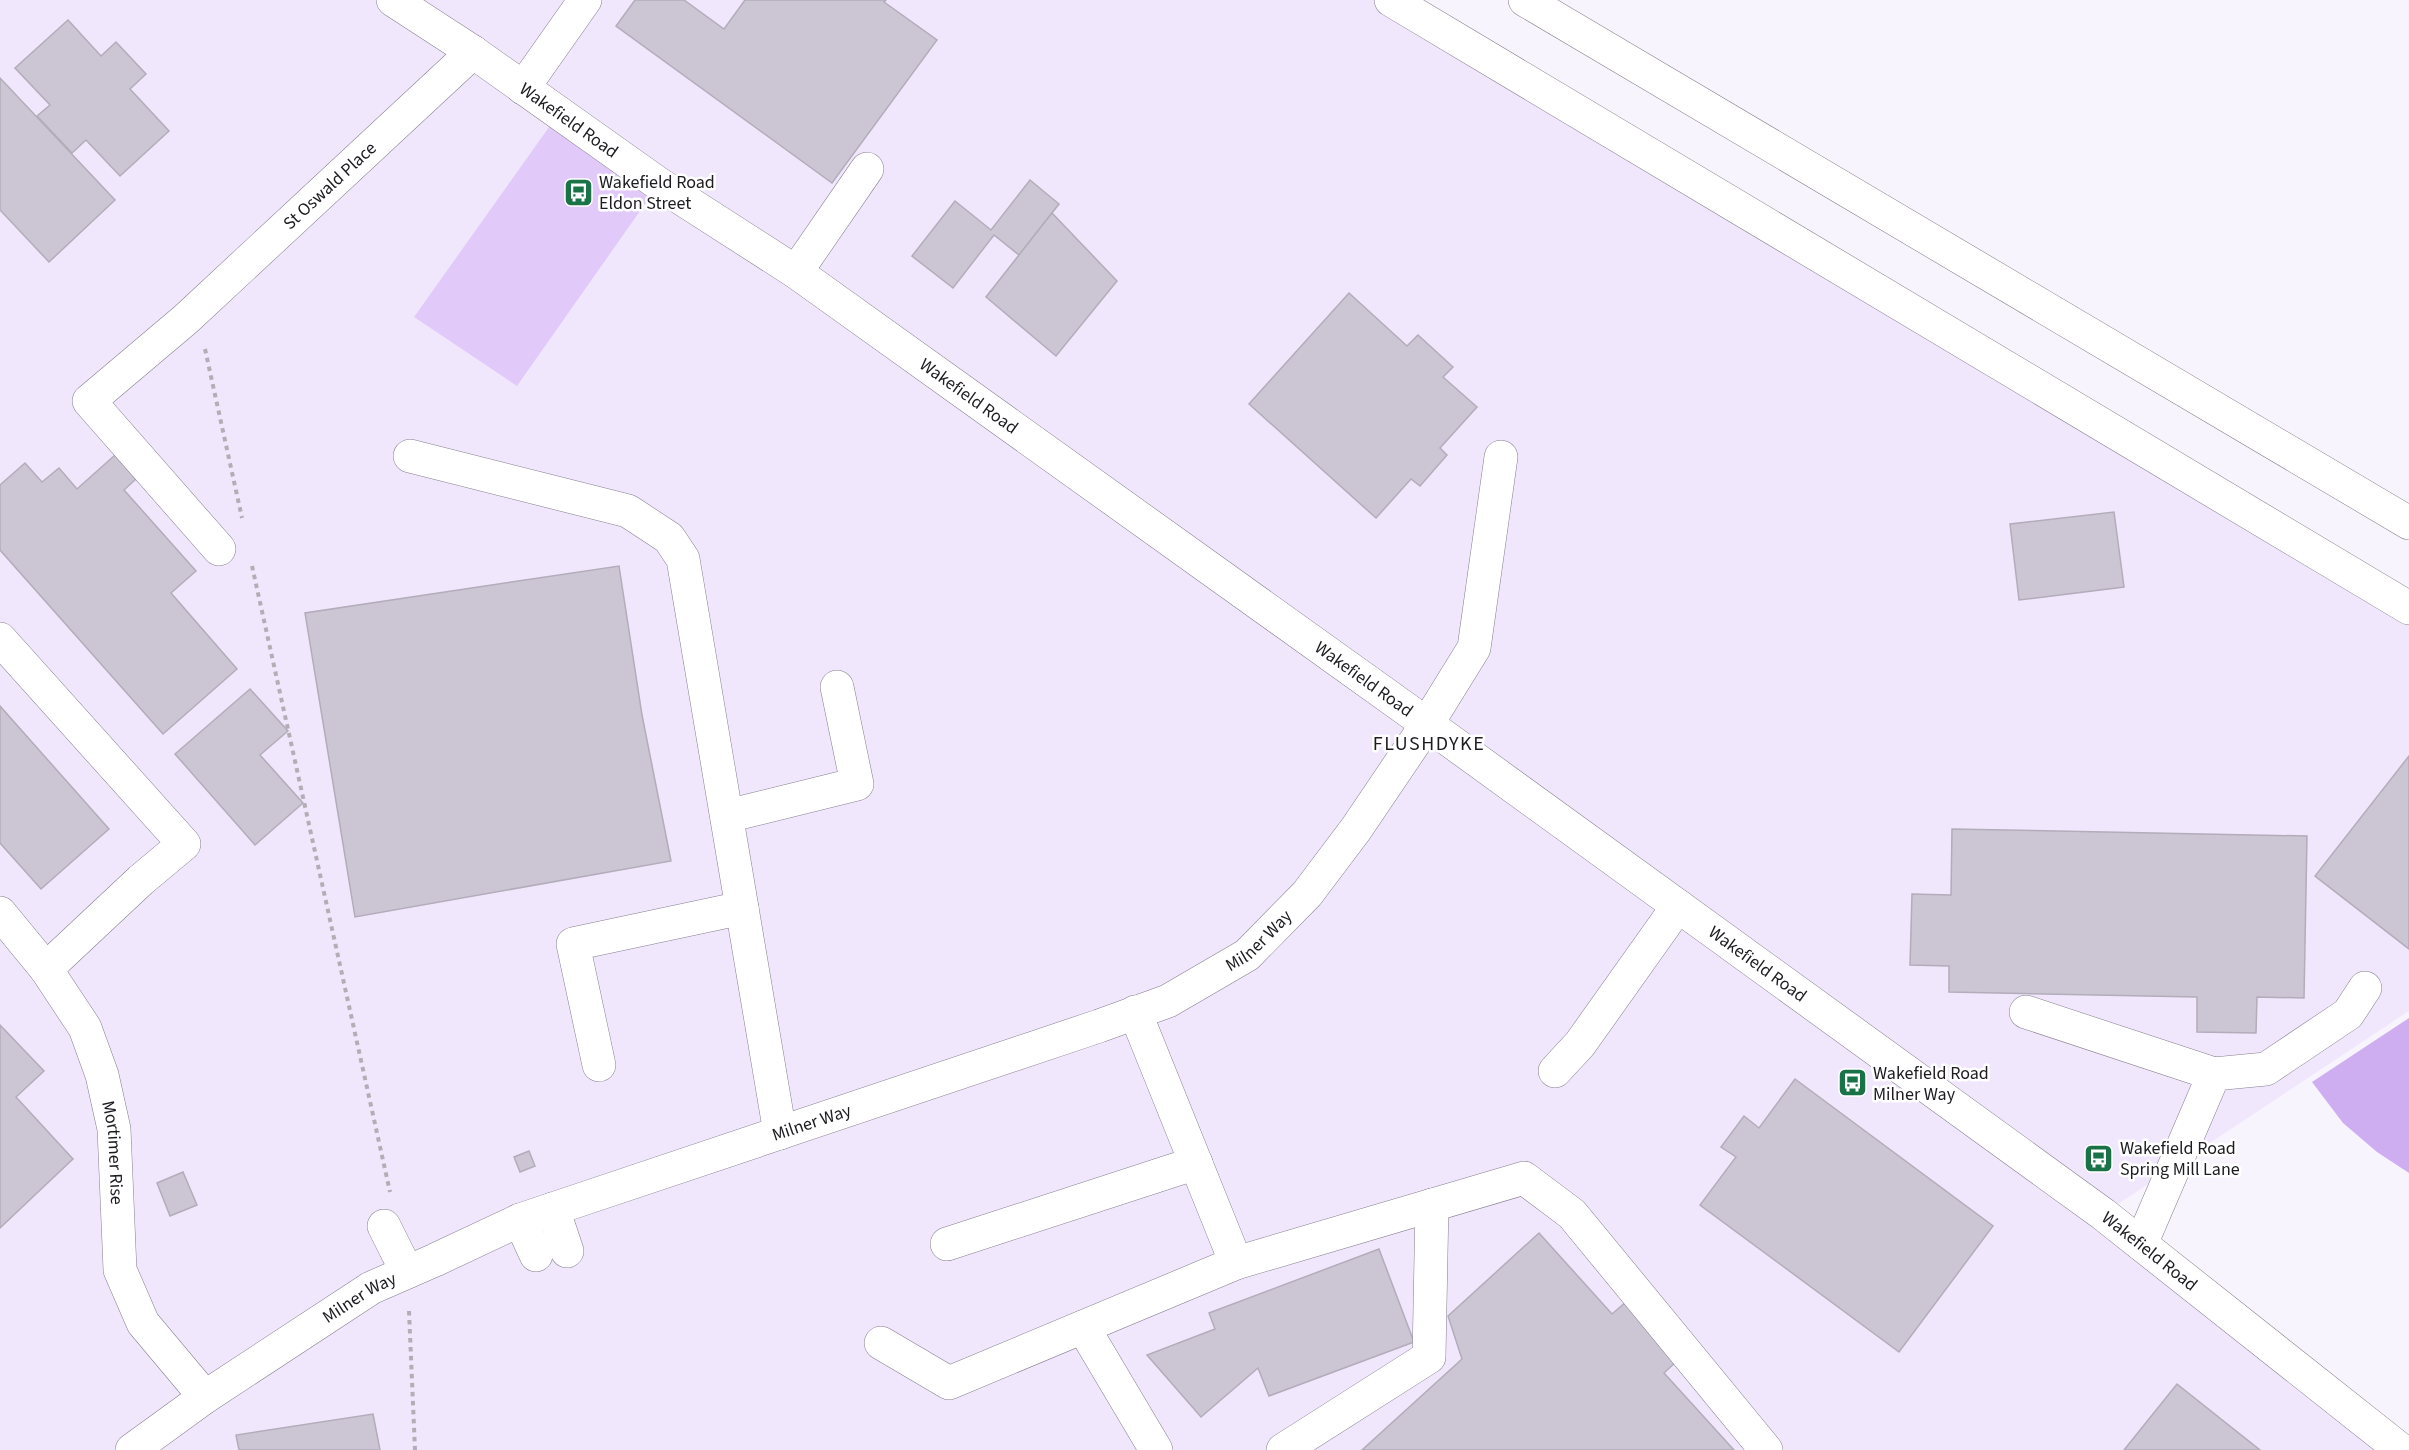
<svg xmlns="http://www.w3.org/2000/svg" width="2409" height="1450" viewBox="0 0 2409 1450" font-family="'Source Sans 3',sans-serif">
<rect width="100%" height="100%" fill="#f8f4fd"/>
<path fill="#f1e7fd" d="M0 0H1391L2409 608V1011L2103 1214 2401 1450H0Z"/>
<path fill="#e1cafa" d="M559 113 659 184 517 386 414 317Z"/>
<path fill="#ceaef0" d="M2409 1018V1173L2377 1152 2343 1123 2312 1082Z"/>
<g fill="#ccc6d4" stroke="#b3acba" stroke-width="1.5">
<path d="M635 0H684L724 29 745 0H886L884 2 937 40 832 183 616 26Z"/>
<path d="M68 20 101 56 116 42 146 74 130 89 169 131 120 176 86 140 72 153 37 116 50 105 15 68Z"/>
<path d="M0 78 115 200 49 262 0 210Z"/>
<path d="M1030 180 1059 204 1019 255 994 235 953 288 912 256 955 201 991 230Z"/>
<path d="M1052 213 1117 281 1056 356 986 297Z"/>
<path d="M1349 293 1407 346 1418 335 1453 367 1443 377 1477 407 1440 448 1447 455 1420 486 1411 479 1376 518 1249 404Z"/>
<path d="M115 455 136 479 124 490 196 571 171 593 237 669 163 734 0 550V485L25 463 42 482 59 468 77 489Z"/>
<path d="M2114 512 2124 587 2019 600 2010 524Z"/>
<path d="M619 566 642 715 671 861 355 917 305 613Z"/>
<path d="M250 689 288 731 260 755 303 803 255 845 175 754Z"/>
<path d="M0 706 109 829 41 889 0 843Z"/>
<path d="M2409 756V949L2315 876Z"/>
<path d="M1952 829 2307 836 2304 998 2257 997 2256 1033 2197 1032V997L1949 992V966L1910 965 1912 894 1951 895Z"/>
<path d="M0 1025 44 1071 16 1097 73 1159 0 1228Z"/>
<path d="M1795 1079 1993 1226 1899 1352 1700 1205 1736 1157 1721 1147 1744 1116 1759 1128Z"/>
<path d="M529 1151 535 1166 520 1172 514 1157Z"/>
<path d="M183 1172 197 1205 170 1216 157 1183Z"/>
<path d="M1539 1233 1612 1314 1627 1301 1679 1359 1664 1373 1734 1450H1362L1462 1359 1448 1316Z"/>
<path d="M1379 1249 1414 1342 1269 1396 1258 1368 1201 1417 1147 1355 1215 1329 1209 1313Z"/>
<path d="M2177 1384 2260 1450H2124Z"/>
<path d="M373 1414 380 1450H239L236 1435Z"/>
</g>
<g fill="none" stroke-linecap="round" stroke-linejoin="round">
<defs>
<g id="minor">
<path d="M523 88 585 0"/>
<path d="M796 272 867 169"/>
<path d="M410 456 628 511 669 538 683 559 780 1133"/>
<path id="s1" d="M219 549 89 401 186 319 473 52"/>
<path d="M0 639 184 844 141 880 46 969"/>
<path d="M727 816 857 784 837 687"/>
<path id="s2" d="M0 913 46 969 85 1028 102 1075 114 1129 120 1270 143 1323 205 1397"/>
<path d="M1135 1012 1236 1263 1524 1178 1572 1214 1766 1450"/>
<path d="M2026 1012 2214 1074"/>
<path d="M599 1065 573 944 742 908"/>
<path d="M1555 1071 1580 1044 1678 906"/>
<path d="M553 1209 567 1251"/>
<path d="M520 1220 536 1255"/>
<path d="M384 1226 407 1272"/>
<path d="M947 1244 1196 1163"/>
<path d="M2141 1244 2214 1074 2266 1069 2348 1014 2365 988"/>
<path d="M1083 1327 1156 1450"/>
<path d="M881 1343 949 1383 1236 1263"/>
<path id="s3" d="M132 1450 205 1397 371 1288 435 1260 520 1220 1099 1026 1168 1001 1247 955 1307 894 1356 829 1427 724 1474 648 1501 457"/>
<path d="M1283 1450 1429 1357 1432 1205"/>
</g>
<g id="major">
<path id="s4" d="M393 0 473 52 659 184 796 272 1427 724 2103 1214 2401 1450"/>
</g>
<g id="highway">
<path d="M1391 0 2409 608"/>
<path d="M1525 0 2409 523"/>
</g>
</defs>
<use href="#minor" stroke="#867f8d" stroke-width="34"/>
<use href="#major" stroke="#867f8d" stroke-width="34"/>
<use href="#highway" stroke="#867f8d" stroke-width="34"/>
<g stroke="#b2aeb6" stroke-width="4" stroke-dasharray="4.5 4.5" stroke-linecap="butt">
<path d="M205 349 242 518"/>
<path d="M252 566 390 1192"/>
<path d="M409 1311 415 1450"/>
</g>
<use href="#minor" stroke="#fff" stroke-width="33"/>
<use href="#major" stroke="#fff" stroke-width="33"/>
<use href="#highway" stroke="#fff" stroke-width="33"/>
</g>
<defs>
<symbol id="bus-square" viewBox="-11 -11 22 22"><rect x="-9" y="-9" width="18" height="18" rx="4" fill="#197347" stroke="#fff"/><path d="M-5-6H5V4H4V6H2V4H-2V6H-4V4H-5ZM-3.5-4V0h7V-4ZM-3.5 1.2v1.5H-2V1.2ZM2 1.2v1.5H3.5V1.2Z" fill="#fff"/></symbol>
</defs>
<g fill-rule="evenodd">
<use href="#bus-square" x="562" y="176" width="33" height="33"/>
<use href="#bus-square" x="1836" y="1066" width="33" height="33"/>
<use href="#bus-square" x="2082" y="1142" width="33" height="33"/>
</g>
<g text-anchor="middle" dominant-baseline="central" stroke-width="5" stroke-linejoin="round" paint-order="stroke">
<g font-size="18" fill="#1d1b20" stroke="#fff">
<text stroke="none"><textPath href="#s4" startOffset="213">Wakefield Road</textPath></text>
<text stroke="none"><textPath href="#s1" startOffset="520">St Oswald Place</textPath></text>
<text stroke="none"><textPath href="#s4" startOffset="699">Wakefield Road</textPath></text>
<text stroke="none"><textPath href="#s4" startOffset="1185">Wakefield Road</textPath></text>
<text stroke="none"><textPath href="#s3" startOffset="1246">Milner Way</textPath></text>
<text stroke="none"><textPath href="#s4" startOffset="1671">Wakefield Road</textPath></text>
<text stroke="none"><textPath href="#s3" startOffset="760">Milner Way</textPath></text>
<text stroke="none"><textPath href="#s2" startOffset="272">Mortimer Rise</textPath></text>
<text stroke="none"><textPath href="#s4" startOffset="2157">Wakefield Road</textPath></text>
<text stroke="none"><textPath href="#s3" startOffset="274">Milner Way</textPath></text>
</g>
<g font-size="18" fill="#1d1b20" stroke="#fff" text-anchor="start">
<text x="599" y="182">Wakefield Road<tspan x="599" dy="21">Eldon Street</tspan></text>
<text x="1873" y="1073">Wakefield Road<tspan x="1873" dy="21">Milner Way</tspan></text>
<text x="2120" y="1148">Wakefield Road<tspan x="2120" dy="21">Spring Mill Lane</tspan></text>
</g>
<g font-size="20" letter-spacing="1.5" fill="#1d1b20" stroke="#fff">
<text x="1429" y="744">FLUSHDYKE</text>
</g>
</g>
</svg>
